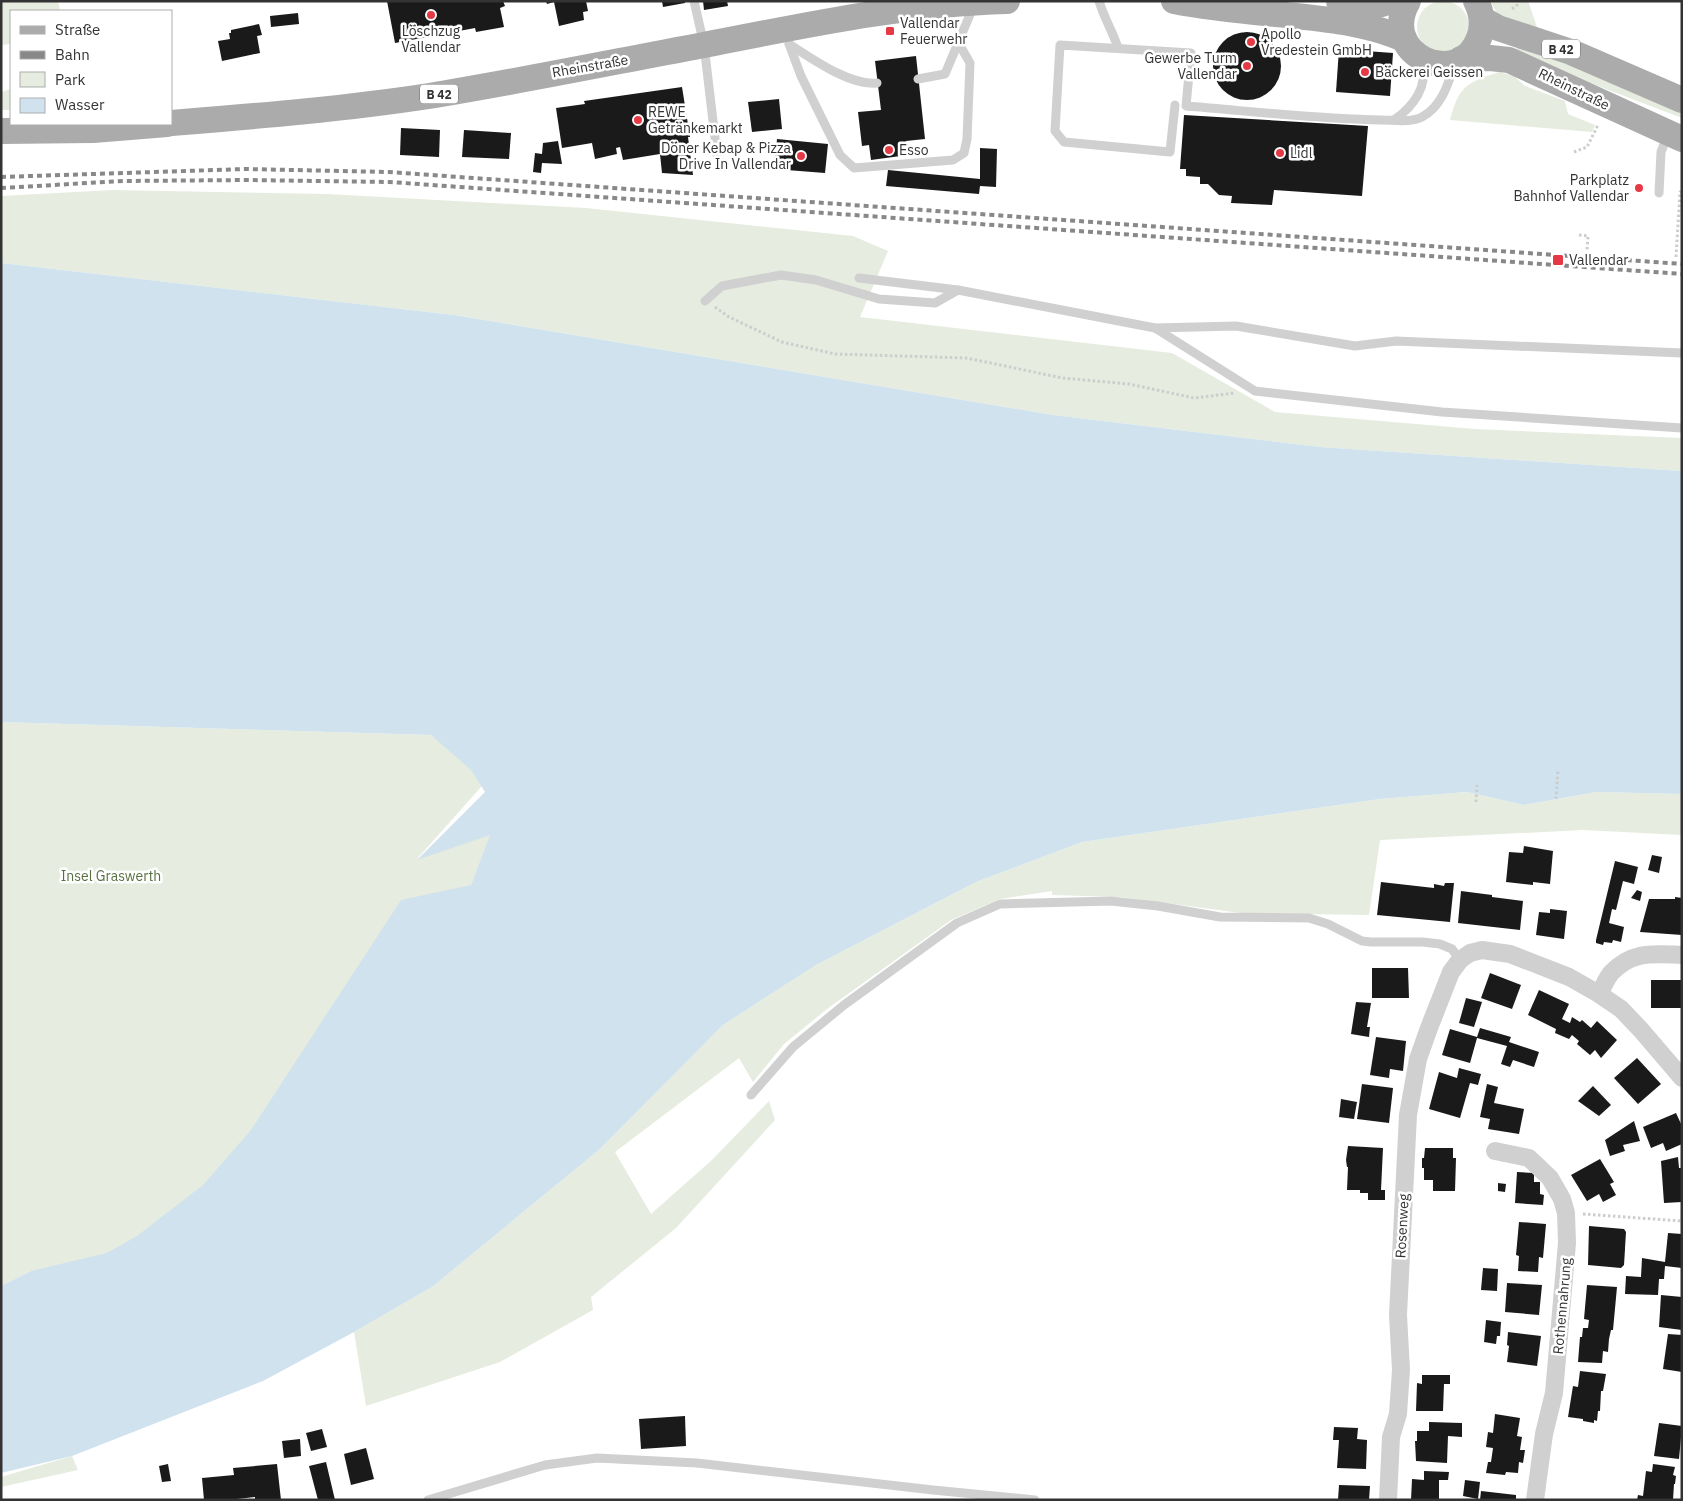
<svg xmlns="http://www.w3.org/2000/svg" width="1683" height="1501" viewBox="0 0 1683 1501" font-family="'IBM Plex Sans',sans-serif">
<rect width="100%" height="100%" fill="#fff"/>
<g fill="#e6ecdf">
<circle cx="1443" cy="27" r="26"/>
<path d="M1 1H58L60 11H11V44L1 45Z"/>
<path d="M1490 1H1528L1539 33 1498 15Z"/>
<path d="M1518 45 1564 60 1682 113V118L1514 54Z"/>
<path d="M1499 72 1514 76 1525 86 1565 101 1568 114 1595 125 1592 132 1450 120C1459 86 1466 83 1499 72Z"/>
<path d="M11 89V110H1V92Z"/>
<path d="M113 190 327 194 586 208 853 236 888 251 860 317 1172 353 1275 412 1475 429 1682 438V471L1320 447 1053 415 454 315 1 263V196Z"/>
<path d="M1 722 431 735 489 778 417 859 491 834 471 885 238 1169 133 1258 31 1271 1 1286Z"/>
<path d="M1467 792 1524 805 1596 792 1682 794V835L1583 830 1380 840 1369 915 1241 913 1121 897 1052 895V891L1000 899 951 920 827 1009 784 1044 753 1082 739 1058 615 1152 651 1214 712 1160 769 1101 775 1120 676 1228 591 1297 593 1310 500 1362 366 1406 354 1332 432 1287 600 1149 723 1025 816 965 976 882 1082 842 1380 799Z"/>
<path d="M72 1456 78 1470 1 1487V1477Z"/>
</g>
<path fill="#cfe2ee" d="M1 263 454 315 1053 415 1320 447 1682 471V794L1596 792 1524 805 1467 792 1380 799 1082 842 976 882 816 965 723 1025 600 1149 432 1287 354 1332 263 1381 72 1456 1 1473V1286L31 1271 107 1253 137 1236 203 1185 251 1130 401 900 471 885 490 835 417 860 485 792 471 770 431 735 1 722Z"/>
<g fill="#1a1a1a">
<path d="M387 1H503L505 6 500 8 504 27 476 32 475 28 395 43Z"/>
<path d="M546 1H586L588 11 583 12 584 20 559 26 554 2 547 4Z"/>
<path d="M662 1H685V3L663 7Z"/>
<path d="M703 1H727L728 6 704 10Z"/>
<path d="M298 13 299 24 271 27 270 16Z"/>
<path d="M259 24 262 35 257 36 260 53 222 61 218 41 230 39 229 33H231V30Z"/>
<circle cx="1247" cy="66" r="34"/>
<path d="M1339 49 1393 53 1390 96 1336 92Z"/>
<path d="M916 56 925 139 906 141 908 155 871 160 869 145 862 146 858 112 881 110 875 61Z"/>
<path d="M682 87 690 137H688L693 175 662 173 660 154 623 160 620 147 616 148 617 154 595 159 592 143 562 148 556 108 585 104 584 101Z"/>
<path d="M779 99 782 129 752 132 748 102Z"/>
<path d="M1184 115 1368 126 1362 196 1274 190 1272 205 1231 203 1232 196 1219 195 1208 184H1200V177L1186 176V169H1180Z"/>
<path d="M401 128 440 130 439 157 400 155Z"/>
<path d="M464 130 511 133 509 159 462 157Z"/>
<path d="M777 139 828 144 825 173 774 169Z"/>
<path d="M558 141 562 164 542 163 541 173 533 172 535 153 542 154 543 143Z"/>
<path d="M980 148 997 149 996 187 980 186 979 194 886 186 888 170 980 179Z"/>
<path d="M1524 846 1553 851 1550 884 1533 882V885L1506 882 1509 852 1523 853Z"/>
<path d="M1652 855 1662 857 1659 873 1648 870Z"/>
<path d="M1615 861 1638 867 1634 884 1623 881 1616 910 1612 909 1609 923 1624 927 1621 942 1613 940 1612 943 1604 942 1603 945 1596 943V940Z"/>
<path d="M1381 882 1434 888V884L1444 886 1445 883H1454L1450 922 1377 915Z"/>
<path d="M1637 890 1642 892 1640 901 1631 898Z"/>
<path d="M1461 891 1492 895V897L1523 901 1520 930 1458 923Z"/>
<path d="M1675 897 1682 898V935L1640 932 1649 899H1675Z"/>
<path d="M1550 909 1567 911 1564 939 1536 935 1539 912 1550 913Z"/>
<path d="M1372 968H1408L1409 998H1372Z"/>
<path d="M1490 973 1521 985 1512 1009 1481 998Z"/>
<rect x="1651" y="980" width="31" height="28"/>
<path d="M1539 990 1569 1004 1562 1019 1570 1023 1572 1017 1580 1022 1582 1020 1591 1028 1597 1021 1617 1040 1601 1058 1595 1050 1590 1055 1577 1044 1579 1041 1572 1035 1569 1039 1555 1033 1556 1029 1528 1015Z"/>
<path d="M1466 998 1482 1002 1474 1027 1459 1023Z"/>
<path d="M1356 1002 1371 1003 1367 1027H1370L1369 1037 1351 1034Z"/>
<path d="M1480 1028 1511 1037 1509 1042 1539 1052 1534 1067 1513 1060 1510 1067 1501 1064 1507 1046 1477 1038 1470 1063 1442 1055 1450 1029 1477 1037Z"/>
<path d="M1376 1037 1406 1041 1403 1071 1390 1069 1389 1078 1370 1075Z"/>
<path d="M1637 1058 1661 1084 1638 1104 1614 1078Z"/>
<path d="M1459 1068 1481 1074 1478 1085 1470 1083 1460 1118 1429 1109 1439 1072 1457 1078Z"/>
<path d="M1362 1084 1393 1088 1389 1123 1357 1119Z"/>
<path d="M1487 1084 1498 1087 1494 1103 1524 1109 1519 1134 1488 1129 1490 1119 1480 1117Z"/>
<path d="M1593 1086 1611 1105 1599 1116 1578 1101Z"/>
<path d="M1341 1099 1357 1102 1354 1119 1339 1117Z"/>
<path d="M1676 1113 1682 1126V1144L1666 1151 1663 1143 1651 1148 1643 1127Z"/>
<path d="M1634 1121 1640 1141 1623 1145 1625 1151 1610 1156 1605 1140Z"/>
<path d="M1348 1146 1383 1148 1381 1190H1385V1200H1368V1193H1360V1190H1347L1348 1167H1347L1346 1160Z"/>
<path d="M1425 1148H1453V1158H1456L1455 1191H1433V1180H1424V1168H1422V1158H1424Z"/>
<path d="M1678 1157 1679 1168H1682V1202L1664 1203 1661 1161Z"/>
<path d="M1600 1159 1614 1182 1610 1184 1616 1195 1603 1202 1599 1194 1587 1201 1571 1175Z"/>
<path d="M1517 1172 1534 1173V1182H1540V1194L1544 1195 1543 1205 1515 1203Z"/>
<path d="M1498 1183 1506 1184 1505 1192 1498 1191Z"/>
<path d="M1519 1222 1546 1224 1543 1258 1539 1257 1538 1272 1518 1271 1519 1256 1516 1255Z"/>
<path d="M1589 1226 1624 1229 1626 1232 1624 1265 1621 1268 1588 1265Z"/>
<path d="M1668 1233 1682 1234V1268L1665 1266 1664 1279H1659L1658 1295 1625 1294 1626 1276 1641 1277 1642 1258 1665 1262Z"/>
<path d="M1483 1268 1498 1269 1497 1291 1481 1290Z"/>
<path d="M1507 1283 1542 1285 1539 1315 1505 1312Z"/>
<path d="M1587 1285 1617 1287 1613 1330H1611L1609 1339 1608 1352 1603 1351 1602 1363 1578 1362 1580 1337H1582L1583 1328H1588L1589 1320 1584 1319Z"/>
<path d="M1661 1295 1682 1297V1330L1659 1327Z"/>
<path d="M1486 1320 1501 1322 1500 1336H1497L1496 1344 1484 1342Z"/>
<path d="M1508 1332 1541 1336 1537 1366 1507 1362 1509 1346 1507 1345Z"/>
<path d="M1668 1334 1682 1335V1372L1663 1369Z"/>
<path d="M1580 1371 1606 1374 1603 1391H1601L1600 1411H1598L1597 1421 1594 1420V1423L1583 1421V1419L1568 1417 1573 1386 1578 1387Z"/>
<path d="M1422 1375H1450V1384H1444L1443 1411H1416L1417 1383 1422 1384Z"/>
<path d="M1495 1414 1520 1418 1517 1436 1522 1437 1520 1450H1525L1523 1463 1519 1462 1518 1473 1506 1472 1505 1475 1486 1473 1488 1462H1491L1493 1448 1486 1447 1488 1432 1493 1433Z"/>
<path d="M685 1416 686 1446 641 1449 639 1419Z"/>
<path d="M1429 1422 1462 1423V1437L1448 1436 1447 1463 1416 1461 1415 1441H1417V1431H1429Z"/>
<path d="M1659 1423 1682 1426 1679 1459 1654 1456Z"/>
<path d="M1334 1427 1358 1428 1357 1439 1367 1440 1366 1469 1337 1468 1339 1440H1333Z"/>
<path d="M322 1429 327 1447 311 1451 306 1433Z"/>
<path d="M300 1439 301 1456 284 1458 282 1441Z"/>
<path d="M366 1448 374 1479 351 1485 344 1454Z"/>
<path d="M326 1462 335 1500H318L309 1466Z"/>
<path d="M168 1464 171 1481 162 1482 159 1466Z"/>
<path d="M277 1464 281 1500H255V1497L237 1499 204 1500 202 1478 234 1475 233 1468Z"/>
<path d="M1653 1464 1675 1467 1673 1475 1676 1476 1675 1484H1674L1673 1500H1637L1638 1495 1643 1496 1646 1471 1652 1472Z"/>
<path d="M1424 1471 1449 1472 1448 1480H1439V1500H1411L1412 1479 1424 1480Z"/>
<path d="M1465 1480 1480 1482 1478 1499 1463 1496Z"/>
<path d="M1339 1485 1370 1486 1369 1500H1338Z"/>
<path d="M1481 1491 1516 1495V1500H1480Z"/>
</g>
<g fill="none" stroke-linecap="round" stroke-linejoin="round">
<g stroke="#cdcdcd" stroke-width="3" stroke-dasharray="2.5 2.5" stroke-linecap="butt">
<path d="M1512 9 1517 5V1"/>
<path d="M1574 152 1587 147 1598 125"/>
<path d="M1579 235 1588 236 1587 250"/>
<path d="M1676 257 1680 192H1682"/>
<path d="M715 307 729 317 782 342 835 354 966 358 1063 378 1129 384 1194 398 1235 393"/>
<path d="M1556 799 1558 770"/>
<path d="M1476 802 1477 785"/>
<path d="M1583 1214 1682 1221"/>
</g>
<g stroke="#d0d0d0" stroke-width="9">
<path d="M694 1 704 45 717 155"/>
<path d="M1099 1C1104 18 1113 32 1118 48"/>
<path d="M789 44 801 76 840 155 854 168 953 160 964 153 967 139 970 63 958 42"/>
<path d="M789 44C811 58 850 86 877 83"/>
<path d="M918 79 945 74 974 5"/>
<path d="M1175 105 1170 152 1064 142 1055 131 1060 45 1191 53 1186 106C1250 111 1316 119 1381 120 1394 120 1410 123 1422 117 1441 107 1448 85 1454 66"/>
<path d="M1394 120C1413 107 1429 86 1422 62"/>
<path d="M1659 193 1661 152 1668 134"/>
<path d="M859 278 958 290 1155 328 1236 326 1355 346 1396 341 1682 353"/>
<path d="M705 301 722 286 781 275 816 280 879 299 935 303 958 290"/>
<path d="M1155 328 1255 391 1442 412 1682 428"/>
<path d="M751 1095 793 1047 844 1005 957 923 1000 904 1111 901 1158 906 1220 917 1309 918 1328 924 1362 941 1371 942H1423L1440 944 1452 949 1460 960"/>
<path d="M428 1500 545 1465 597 1458 697 1463 933 1490 1035 1500"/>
</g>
<g stroke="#d0d0d0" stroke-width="18">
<path d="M1599 994C1603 988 1606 979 1611 973 1633 950 1654 954 1682 955"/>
<path d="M1495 1151 1529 1158 1550 1178 1562 1199 1566 1213 1567 1243 1554 1393 1544 1434 1535 1500"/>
<path d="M1388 1500 1391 1437 1398 1414 1401 1370 1398 1315 1408 1115 1418 1059 1429 1028 1451 972 1460 960 1470 953 1482 950 1510 954 1569 977 1599 994 1621 1009 1641 1030 1682 1078"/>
</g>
<g stroke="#ababab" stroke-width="26">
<path d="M1174 1C1214 9 1255 12 1296 16 1334 20 1369 24 1404 39"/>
<path d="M1339 1 1378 5 1392 1"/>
<path d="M1408 1C1377 55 1460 91 1479 38 1484 25 1482 13 1476 1"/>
<path d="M1482 19 1498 28 1571 52 1682 100"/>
<path d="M1461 59 1490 58 1509 60 1682 139"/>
<path d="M171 123C257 116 344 109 429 96 509 83 588 67 667 52 780 31 893 4 1007 1"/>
<path d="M1 131 93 130 167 124"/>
</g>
<g stroke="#888" stroke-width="4" stroke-dasharray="5 4" stroke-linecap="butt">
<path d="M1 177 246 169 389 172 1682 264"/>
<path d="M1 188 123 181 248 180 390 182 1682 274"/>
</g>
</g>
<g fill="#e63946" stroke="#fff" stroke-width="2">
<circle cx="431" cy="15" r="5"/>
<rect x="885" y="26" width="10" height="10" rx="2.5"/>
<circle cx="1251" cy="42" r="5"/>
<circle cx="1247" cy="66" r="5"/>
<circle cx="1365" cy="72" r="5"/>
<circle cx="638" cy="120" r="5"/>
<circle cx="889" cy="150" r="5"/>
<circle cx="1280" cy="153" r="5"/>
<circle cx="801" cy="156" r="5"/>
<circle cx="1639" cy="188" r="5"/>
<rect x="1552" y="254" width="12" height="12" rx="2.5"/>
</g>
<g text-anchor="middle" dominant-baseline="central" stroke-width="5" stroke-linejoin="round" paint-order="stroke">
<g fill="#fff" stroke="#707070" stroke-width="1">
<rect x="1542" y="39.5" width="38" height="19" rx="4"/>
<rect x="420" y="84.5" width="38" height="19" rx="4"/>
</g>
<g font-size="12" font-weight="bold" fill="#333">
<text x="1561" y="49">B 42</text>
<text x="439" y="94">B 42</text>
</g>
<g font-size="14" fill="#333" stroke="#fff" text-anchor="start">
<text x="900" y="23">Vallendar<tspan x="900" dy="16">Feuerwehr</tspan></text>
<text x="431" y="31" text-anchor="middle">Löschzug<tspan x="431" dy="16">Vallendar</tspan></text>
<text x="1261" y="34">Apollo<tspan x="1261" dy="16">Vredestein GmbH</tspan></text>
<text x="1237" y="58" text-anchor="end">Gewerbe Turm<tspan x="1237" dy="16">Vallendar</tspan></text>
<text x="1375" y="72">Bäckerei Geissen</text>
<text x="648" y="112">REWE<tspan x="648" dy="16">Getränkemarkt</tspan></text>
<text x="791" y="148" text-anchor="end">Döner Kebap &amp; Pizza<tspan x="791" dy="16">Drive In Vallendar</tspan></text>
<text x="899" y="150">Esso</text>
<text x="1290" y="153">Lidl</text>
<text x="1629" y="180" text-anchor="end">Parkplatz<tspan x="1629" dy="16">Bahnhof Vallendar</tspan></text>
<text x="1569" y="260">Vallendar</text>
</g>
<g font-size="14" fill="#333" stroke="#fff">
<text transform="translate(590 66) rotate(-10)">Rheinstraße</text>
<text transform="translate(1574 89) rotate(26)">Rheinstraße</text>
<text transform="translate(1402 1226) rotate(-87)">Rosenweg</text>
<text transform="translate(1562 1306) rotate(-85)">Rothennahrung</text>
</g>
<g font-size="14" fill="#56703f" stroke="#fff">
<text x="111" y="876">Insel Graswerth</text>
</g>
</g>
<rect width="1683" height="1501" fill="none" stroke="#333333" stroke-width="5"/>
<rect x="10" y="10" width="162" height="115" fill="#ffffff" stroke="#adadad"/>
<rect x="20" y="26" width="25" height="8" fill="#ababab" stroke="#adadad"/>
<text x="55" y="35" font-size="15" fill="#333333">Straße</text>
<rect x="20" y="51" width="25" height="8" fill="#888888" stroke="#adadad"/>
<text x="55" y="60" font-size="15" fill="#333333">Bahn</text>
<rect x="20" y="72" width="25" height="15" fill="#e6ecdf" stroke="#adadad"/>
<text x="55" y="85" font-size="15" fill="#333333">Park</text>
<rect x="20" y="98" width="25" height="15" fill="#cfe2ee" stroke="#adadad"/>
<text x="55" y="110" font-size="15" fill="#333333">Wasser</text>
</svg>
